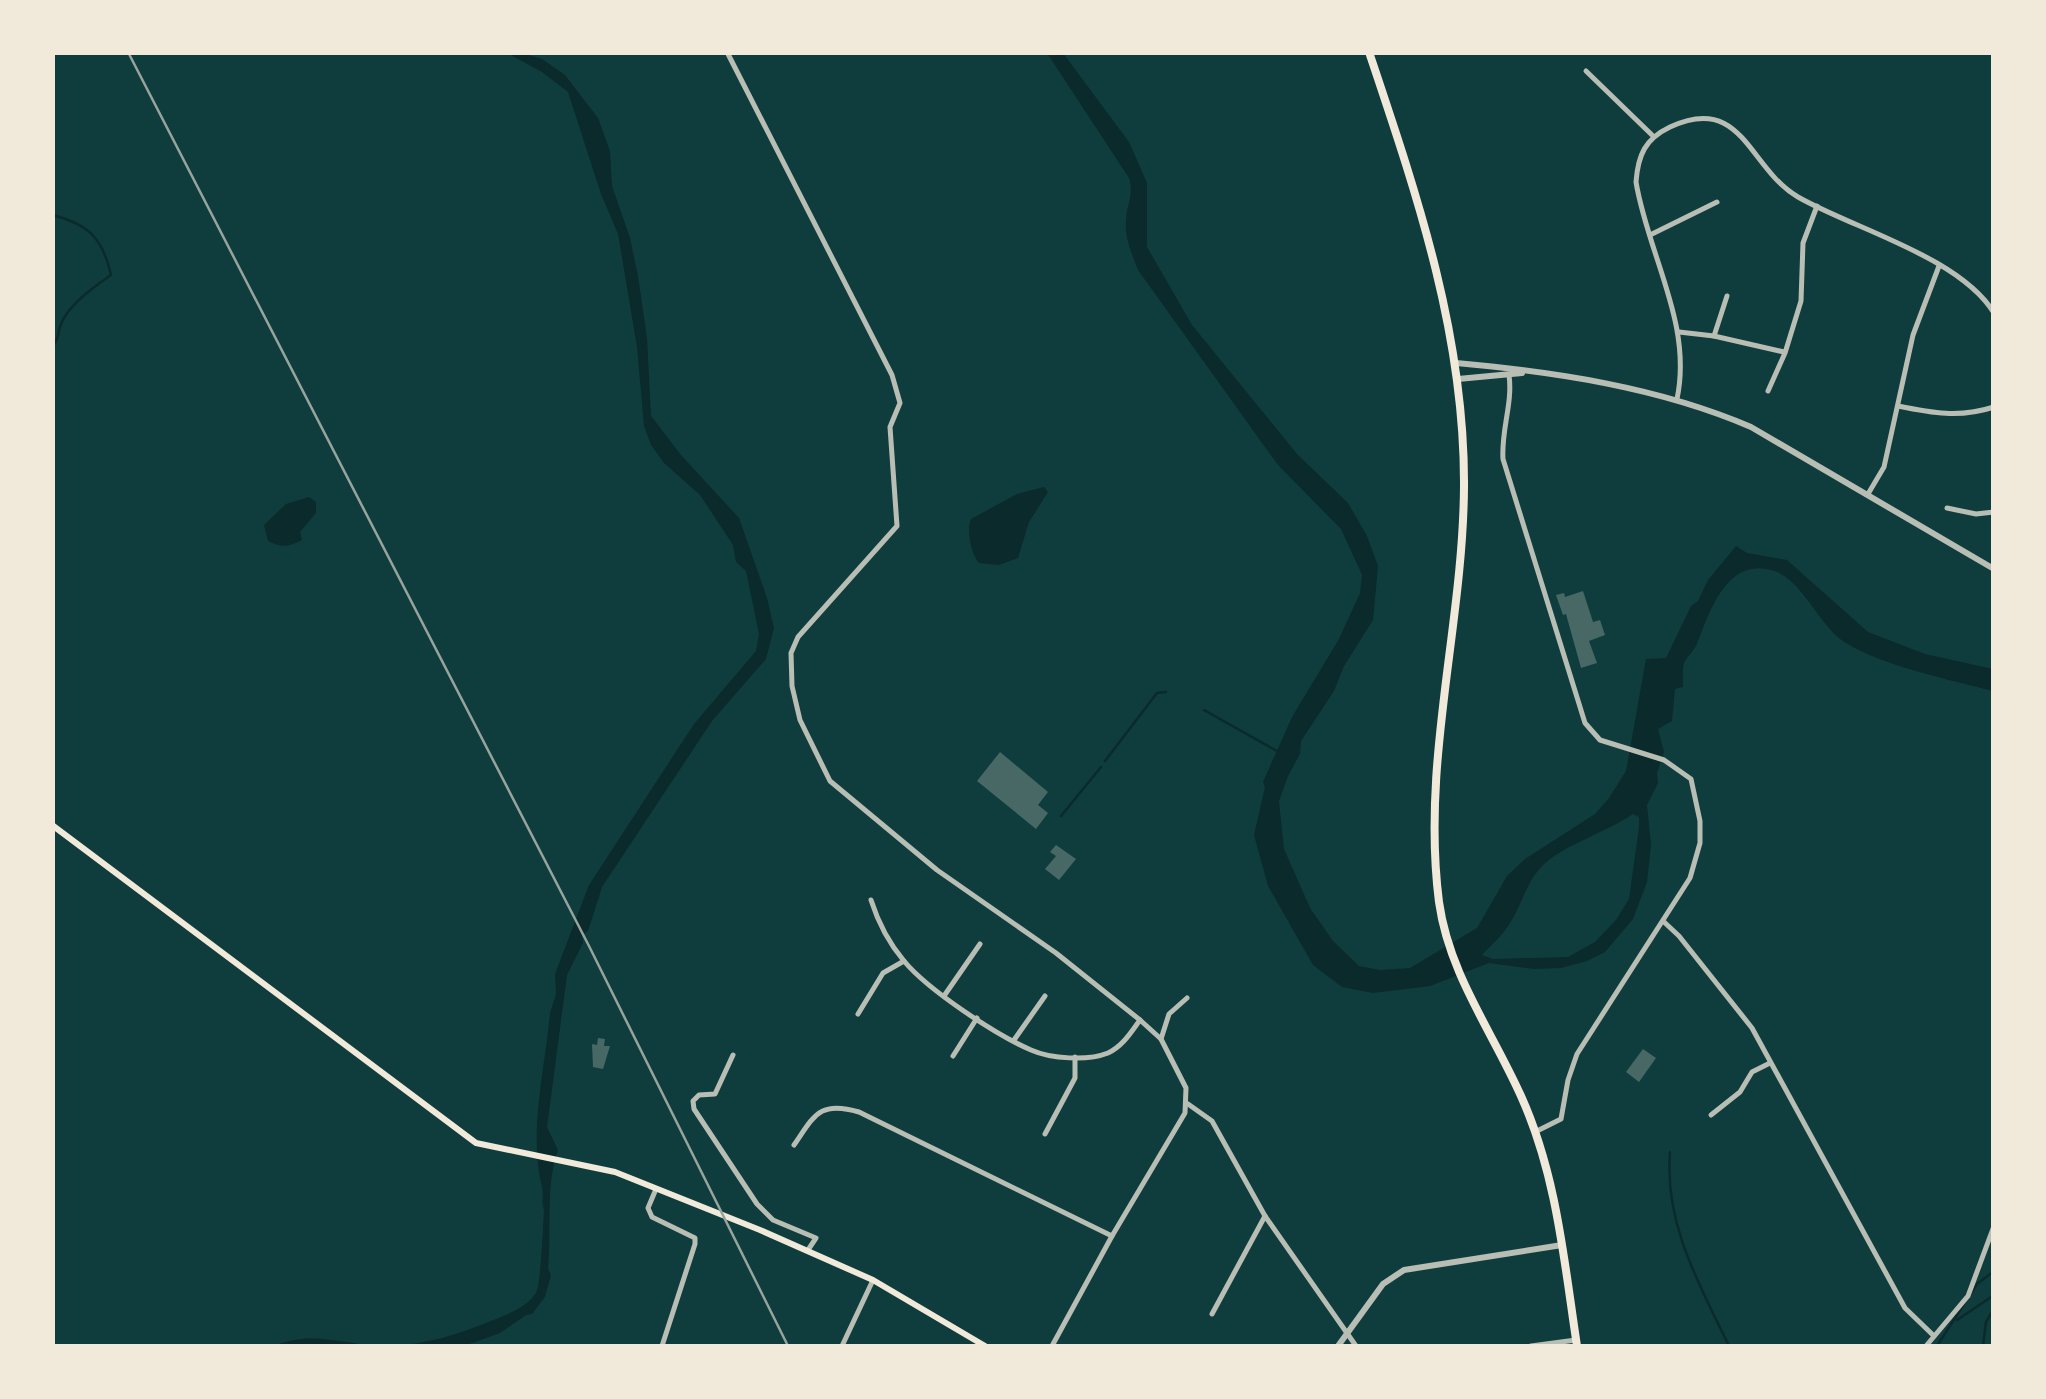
<svg xmlns="http://www.w3.org/2000/svg" width="2046" height="1399" viewBox="0 0 2046 1399" font-family="'Space Grotesk',sans-serif">
<rect width="100%" height="100%" fill="#0f3d3e"/>
<g fill="#0a2a2b" fill-rule="evenodd">
<path d="M507 53H522L542 59 565 75 598 118 610 151 612 186 630 238 638 276 647 338 651 416 681 455 739 518 767 598 774 628 766 659 712 721 602 887 588 931 582 935 583 943 567 975 547 1127 558 1150C545 1187 552 1229 548 1269L551 1275 545 1297 532 1314 526 1315 500 1333 464 1346H274C312 1329 348 1346 387 1346 425 1345 456 1335 491 1321 506 1315 526 1308 536 1293 541 1284 543 1225 544 1210 541 1201 544 1195 542 1187 528 1131 545 1070 550 1013L556 994 555 974 589 885 694 724 756 651 759 634 746 571 736 562 733 545 700 495 664 463 651 445 644 426 637 347 618 234 601 194 568 92 542 72Z"/>
<path d="M1047 53H1063L1129 142 1147 183V247L1192 325 1297 454 1348 503 1367 536 1378 566 1373 620 1344 666 1334 691 1301 741 1300 754 1288 776 1279 801 1284 849 1310 908 1333 941 1359 966 1380 970 1410 968 1477 928 1507 876 1525 859 1595 814 1609 798 1626 771 1646 659 1666 658 1691 606 1698 601 1708 580 1736 546 1747 553 1787 560 1868 632 1925 654 1993 669V691C1951 680 1883 666 1846 643 1820 627 1803 582 1777 572 1728 553 1710 611 1697 644 1694 651 1687 656 1684 663 1682 670 1683 680 1683 687L1675 689 1672 721 1658 729 1664 752 1657 773 1658 783 1647 805 1651 845 1647 882 1633 919 1605 952 1587 961 1561 968 1534 969 1489 963 1430 986 1373 993 1342 987 1313 965 1268 886 1254 835 1265 787 1263 782 1292 717 1339 639 1360 593 1362 575 1341 529 1278 465 1138 270C1132 254 1124 237 1126 220 1127 204 1134 195 1129 178ZM1633 814 1639 817V827L1629 899 1616 920 1595 942 1568 957 1493 959 1482 955C1490 946 1501 937 1508 926 1522 906 1526 881 1544 864 1563 846 1608 831 1633 814Z"/>
<path d="M1044 487 1048 492 1029 522 1018 558 999 565 979 563C971 554 966 530 971 519L1017 494Z"/>
<path d="M309 497 316 502V513L300 532 302 540C289 547 281 548 268 541L264 525 286 504Z"/>
</g>
<g fill="none" stroke-linecap="round" stroke-linejoin="round">
<g stroke="#0a2a2b" stroke-width="2.5">
<path d="M52 215C89 224 103 239 111 275 94 287 69 304 61 324 57 334 60 338 52 347"/>
<path d="M1204 710 1277 751"/>
<path d="M1105 761 1157 693 1166 692"/>
<path d="M1061 816 1101 767"/>
<path d="M1670 1152C1664 1223 1699 1284 1729 1346"/>
<path d="M1957 1320 1994 1295"/>
<path d="M1937 1346 1977 1284 1994 1271"/>
<path d="M1983 1346 1986 1322 1994 1309"/>
</g>
</g>
<g fill="#486865">
<path d="M1583 591 1593 622 1600 620 1605 635 1589 641 1597 663 1581 668 1566 614 1563 615 1556 595 1564 593 1565 597Z"/>
<path d="M1000 752 1048 792 1038 805 1048 813 1036 829 977 781Z"/>
<path d="M1056 845 1076 859 1059 880 1045 869 1056 856 1050 852Z"/>
<path d="M598 1038 605 1039 604 1046H610L603 1069 593 1067 592 1044 597 1045Z"/>
<path d="M1643 1049 1656 1058 1639 1082 1626 1072Z"/>
</g>
<g fill="none" stroke-linecap="round" stroke-linejoin="round">
<g stroke="#b8beb3" stroke-width="5">
<path d="M727 52 892 375 900 403 890 427 897 526 798 637 791 653 792 686 800 720 830 781 937 870 1056 953 1140 1020 1161 1039 1186 1088 1185 1113 1112 1236 1052 1346"/>
<path d="M1586 71 1652 135"/>
<path d="M1650 235 1717 202"/>
<path d="M1679 332 1714 336 1784 352"/>
<path d="M1714 336 1727 296"/>
<path d="M1509 375C1513 403 1501 430 1503 459L1585 723 1600 740 1664 760 1691 779 1700 821V843L1690 878 1577 1054 1568 1080 1561 1119 1535 1132"/>
<path d="M1768 391 1785 353 1801 301 1803 243 1817 206"/>
<path d="M1677 399C1693 324 1648 255 1636 182 1638 155 1645 139 1670 127 1743 93 1748 168 1798 197 1854 229 1960 257 1994 313"/>
<path d="M1898 406C1932 413 1960 418 1994 407"/>
<path d="M1868 494 1884 467 1913 335 1939 266"/>
<path d="M1947 508 1976 514 1994 512"/>
<path d="M871 900C878 922 888 942 904 961 928 990 996 1035 1031 1050 1051 1059 1088 1061 1108 1053 1123 1046 1131 1032 1140 1020"/>
<path d="M1663 921 1679 936 1752 1028 1905 1308 1934 1336"/>
<path d="M944 996 980 944"/>
<path d="M858 1014 883 973 904 961"/>
<path d="M1161 1039 1169 1014 1187 998"/>
<path d="M1014 1040 1045 996"/>
<path d="M733 1055 715 1094 699 1095 693 1101 694 1109 757 1204 773 1220 816 1238 808 1250"/>
<path d="M953 1056 977 1018"/>
<path d="M1188 1104 1212 1121 1265 1216 1356 1346"/>
<path d="M1711 1115 1740 1092 1752 1072 1770 1063"/>
<path d="M1045 1134 1075 1078V1057"/>
<path d="M794 1145C814 1116 819 1100 859 1112L1112 1236"/>
<path d="M656 1189 648 1208 652 1217 695 1238V1244L662 1346"/>
<path d="M1212 1314 1265 1216"/>
<path d="M842 1346 873 1280"/>
<path d="M1531 1346 1576 1340"/>
<path d="M1926 1346 1968 1296 1994 1226"/>
</g>
<g stroke="#b8beb3" stroke-width="6">
<path d="M1456 363C1555 372 1658 387 1751 427L1994 569"/>
<path d="M1458 379 1522 373"/>
<path d="M1338 1346 1383 1284 1404 1270 1562 1245"/>
</g>
<path stroke="#f1e9da" stroke-width="6" d="M52 825 476 1143 615 1172 760 1230 873 1280 985 1346"/>
<path stroke="#f1e9da" stroke-width="8" d="M1369 52C1417 195 1465 335 1464 487 1463 626 1421 762 1439 902 1449 974 1492 1031 1521 1096 1557 1176 1564 1261 1577 1346"/>
<path stroke="#97a49c" stroke-width="2.5" d="M128 52 589 946 788 1346"/>
</g>
<rect width="2046" height="1399" fill="none" stroke="#f1e9da" stroke-width="110"/>
</svg>
